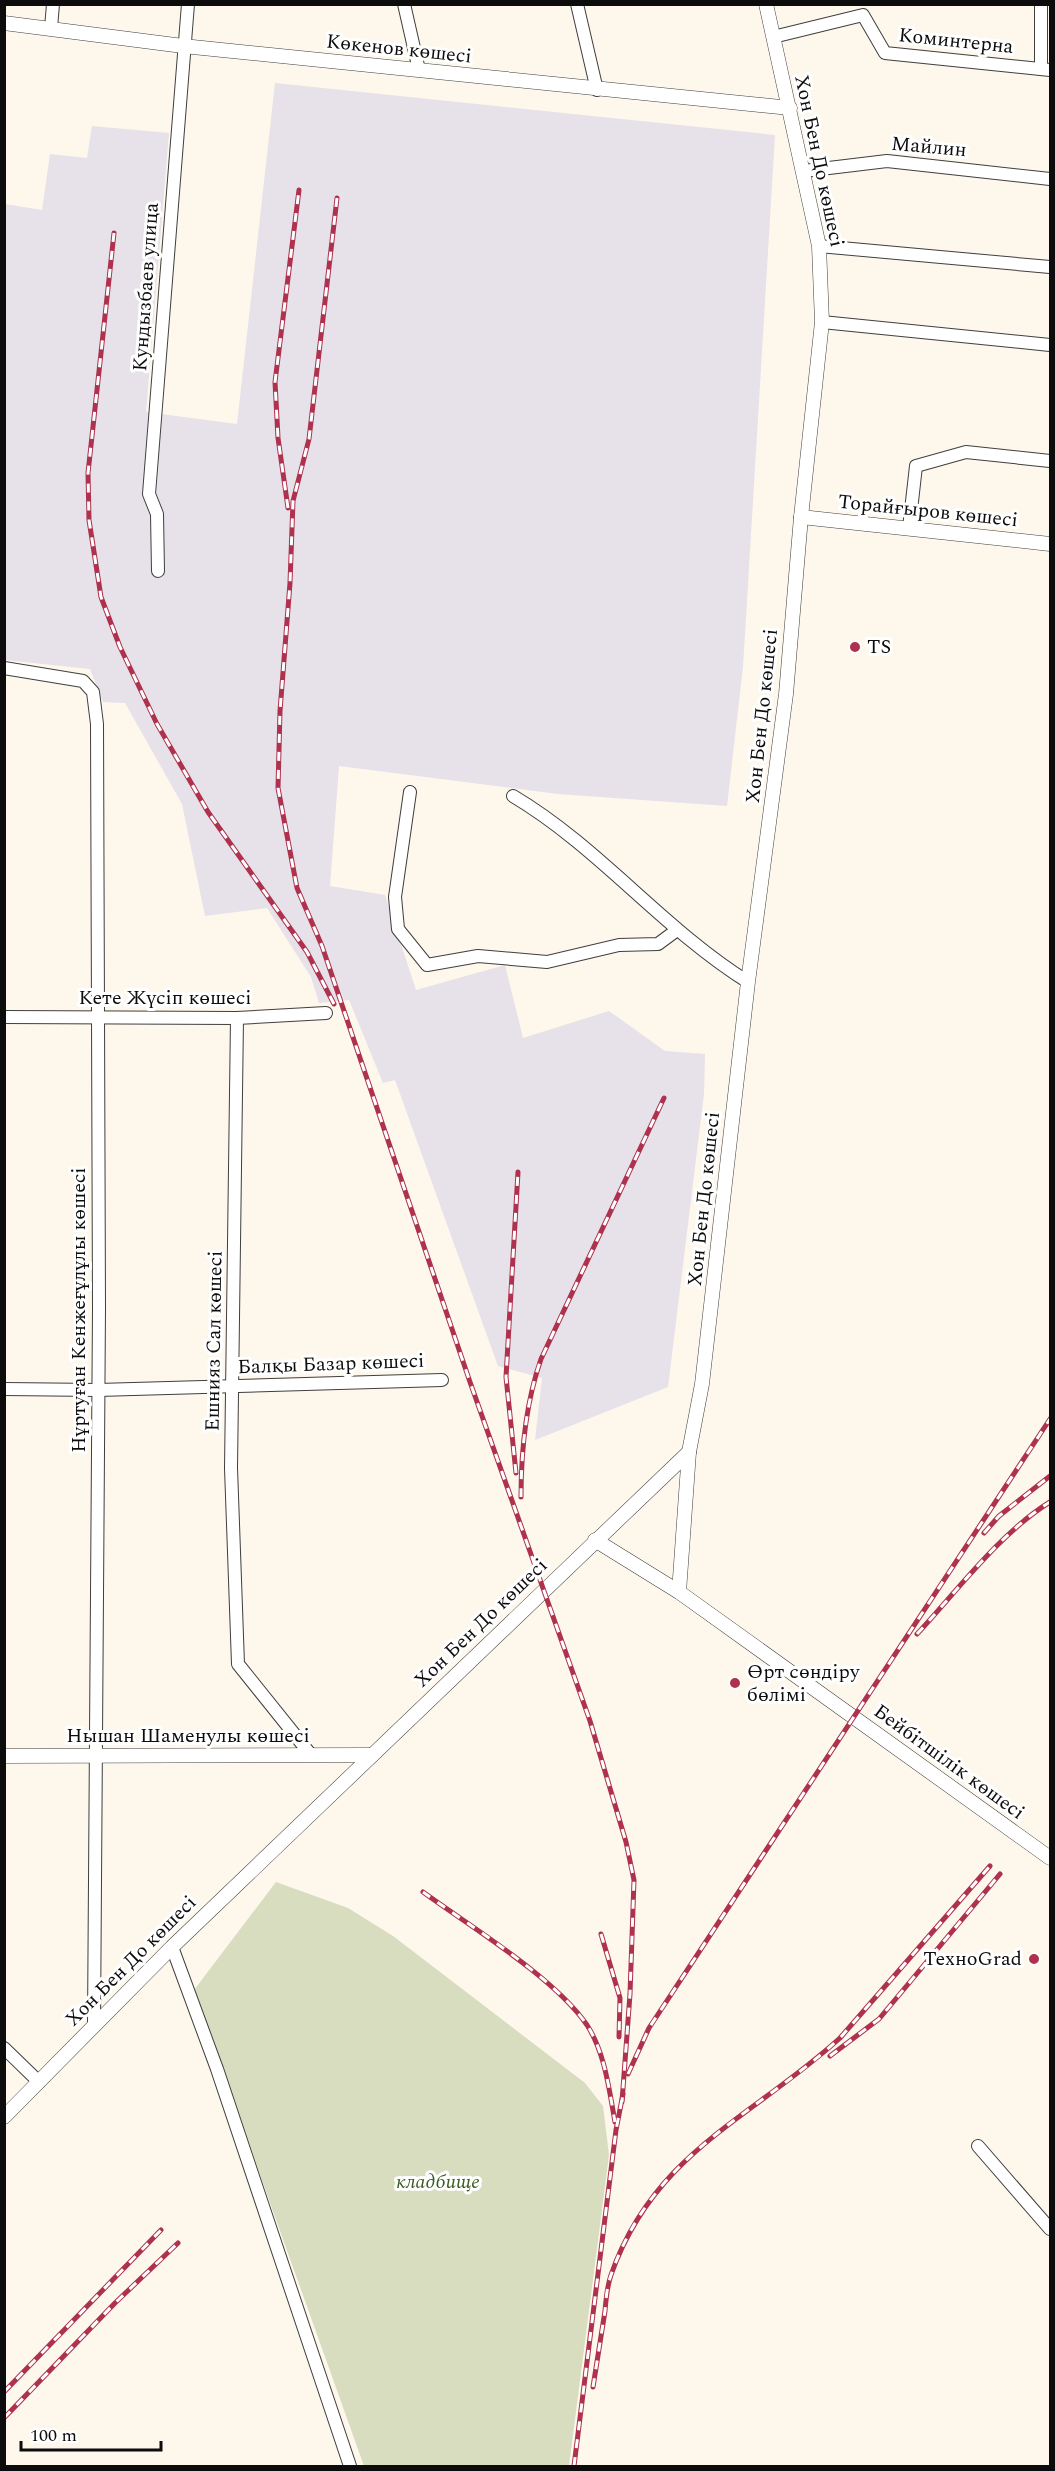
<svg xmlns="http://www.w3.org/2000/svg" width="1055" height="2471" viewBox="0 0 1055 2471" font-family="Spectral,serif">
<rect width="100%" height="100%" fill="#fdf7ec"/>
<path fill="#e7e1ea" d="M275 83 775 135 743 667 727 806 558 794 339 766 330 886 385 895 416 990 505 965 523 1038 609 1011 665 1051 705 1054 704 1094 668 1387 535 1440 542 1378 498 1366 395 1080 383 1083 349 1000 319 1003 311 977 267 908 205 916 182 804 125 703 103 702 90 669 5 660V204L42 210 50 154 87 158 92 126 169 133 146 412 237 424Z"/>
<path fill="#d8ddc0" d="M276 1882 348 1908 393 1936 585 2083 603 2106 609 2155 569 2466H364L194 1990Z"/>
<g fill="none" stroke-linecap="round" stroke-linejoin="round">
<defs>
<g id="minor">
<path d="M404 4 419 70"/>
<path d="M577 4 597 90"/>
<path d="M1041 4V69"/>
<path d="M51 28 53 4"/>
<path d="M773 37 863 15 885 53 1050 70"/>
<path d="M804 171 887 161 1050 179"/>
<path d="M819 246 1050 267"/>
<path d="M822 322 1050 345"/>
<path d="M909 528 916 466 966 452 1050 461"/>
<path d="M158 571 157 514 149 494 188 4"/>
<path d="M4 668 83 681 93 692 97 724 99 1308 94 2024"/>
<path d="M410 792 395 897 398 929 427 965 478 956 547 962 619 945 658 944 677 930"/>
<path d="M513 796C599 847 663 929 748 982"/>
<path d="M4 1017 237 1018 326 1013"/>
<path d="M237 1018 231 1468 238 1664 311 1755"/>
<path d="M4 1389 98 1390 442 1380"/>
<path d="M172 1947 217 2069 350 2466"/>
<path d="M4 2048 39 2082"/>
<path d="M978 2146 1050 2229"/>
</g>
<g id="tertiary">
<path d="M4 23 183 46 790 108"/>
<path d="M801 517 1050 544"/>
<path d="M595 1540 679 1592 1050 1858"/>
<path d="M679 1592 689 1452"/>
<path d="M4 1756 372 1755"/>
<path d="M4 2117 172 1947 689 1452 702 1384 748 982 786 694 801 517 822 322 819 246 766 4"/>
</g>
</defs>
<use href="#minor" stroke="#3f3f3f" stroke-width="14"/>
<use href="#tertiary" stroke="#3f3f3f" stroke-width="15"/>
<use href="#minor" stroke="#fff" stroke-width="12"/>
<use href="#tertiary" stroke="#fff" stroke-width="14"/>
<defs>
<g id="rail">
<path d="M337 198 309 439 293 501 290 583 280 711 278 788 297 888 322 946 470 1382 590 1721 626 1842 634 1880 630 1994 622 2102"/>
<path d="M114 233 88 473 89 520 101 597 120 647 157 724 208 812 307 952 334 1004"/>
<path d="M288 508 278 438 275 382 299 190"/>
<path d="M516 1473 506 1377 518 1172"/>
<path d="M521 1497C521 1452 526 1402 541 1359L664 1098"/>
<path d="M984 1533 999 1516 1050 1476"/>
<path d="M917 1634C957 1591 1001 1532 1050 1502"/>
<path d="M423 1892C471 1927 554 1977 587 2025 605 2053 609 2089 615 2122"/>
<path d="M601 1934 620 1998 619 2037"/>
<path d="M830 2056 879 2019 1000 1874"/>
<path d="M628 2074 649 2028 1050 1419"/>
<path d="M593 2387C597 2362 601 2336 605 2311 606 2299 607 2286 611 2275 654 2152 752 2118 840 2038L990 1866"/>
<path d="M4 2392 161 2230"/>
<path d="M4 2418 115 2303 178 2243"/>
<path d="M574 2466 616 2130 623 2094"/>
</g>
</defs>
<use href="#rail" stroke="#ae314d" stroke-width="5"/>
<use href="#rail" stroke="#fff" stroke-width="3" stroke-dasharray="9" stroke-linecap="butt"/>
</g>
<g fill="#ae314d" stroke="#fff" stroke-width="2">
<circle cx="855" cy="647" r="6"/>
<circle cx="735" cy="1683" r="6"/>
<circle cx="1034" cy="1959" r="6"/>
</g>
<g text-anchor="middle" dominant-baseline="central" stroke-width="6" stroke-linejoin="round" paint-order="stroke">
<g font-size="20" fill="#0c0c0c" stroke="#fff">
<text transform="translate(956 41) rotate(6)">Коминтерна</text>
<text transform="translate(399 49) rotate(6)">Көкенов көшесі</text>
<text transform="translate(929 147) rotate(5)">Майлин</text>
<text transform="translate(819 161) rotate(78)">Хон Бен До көшесі</text>
<text transform="translate(146 287) rotate(-86)">Кундызбаев улица</text>
<text transform="translate(928 511) rotate(6)">Торайғыров көшесі</text>
<text transform="translate(762 716) rotate(-84)">Хон Бен До көшесі</text>
<text x="165" y="998">Кете Жүсіп көшесі</text>
<text transform="translate(704 1199) rotate(-84)">Хон Бен До көшесі</text>
<text transform="translate(79 1310) rotate(-90)">Нұртуған Кенжеғұлұлы көшесі</text>
<text transform="translate(214 1341) rotate(-89)">Ешнияз Сал көшесі</text>
<text transform="translate(331 1364) rotate(-2)">Балқы Базар көшесі</text>
<text transform="translate(481 1623) rotate(-44)">Хон Бен До көшесі</text>
<text x="188" y="1736">Нышан Шаменулы көшесі</text>
<text transform="translate(949 1762) rotate(36)">Бейбітшілік көшесі</text>
<text transform="translate(131 1961) rotate(-45)">Хон Бен До көшесі</text>
</g>
<g font-size="20" fill="#0c0c0c" stroke="#fff" text-anchor="start">
<text x="867" y="647">TS</text>
<text x="747" y="1672">Өрт сөндіру<tspan x="747" dy="23">бөлімі</tspan></text>
<text x="1022" y="1959" text-anchor="end">ТехноGrad</text>
</g>
<g font-size="20" font-style="italic" fill="#395d23" stroke="#fff">
<text x="438" y="2182">кладбище</text>
</g>
</g>
<rect width="1055" height="2471" fill="none" stroke="#0c0c0c" stroke-width="12"/>
<path d="M21 2441v9h140v-9" fill="none" stroke="#0c0c0c" stroke-width="3"/>
<text x="30" y="2441" font-size="18" fill="#0c0c0c" stroke="#ffffff" stroke-width="4.5" paint-order="stroke">100 m</text>
</svg>
